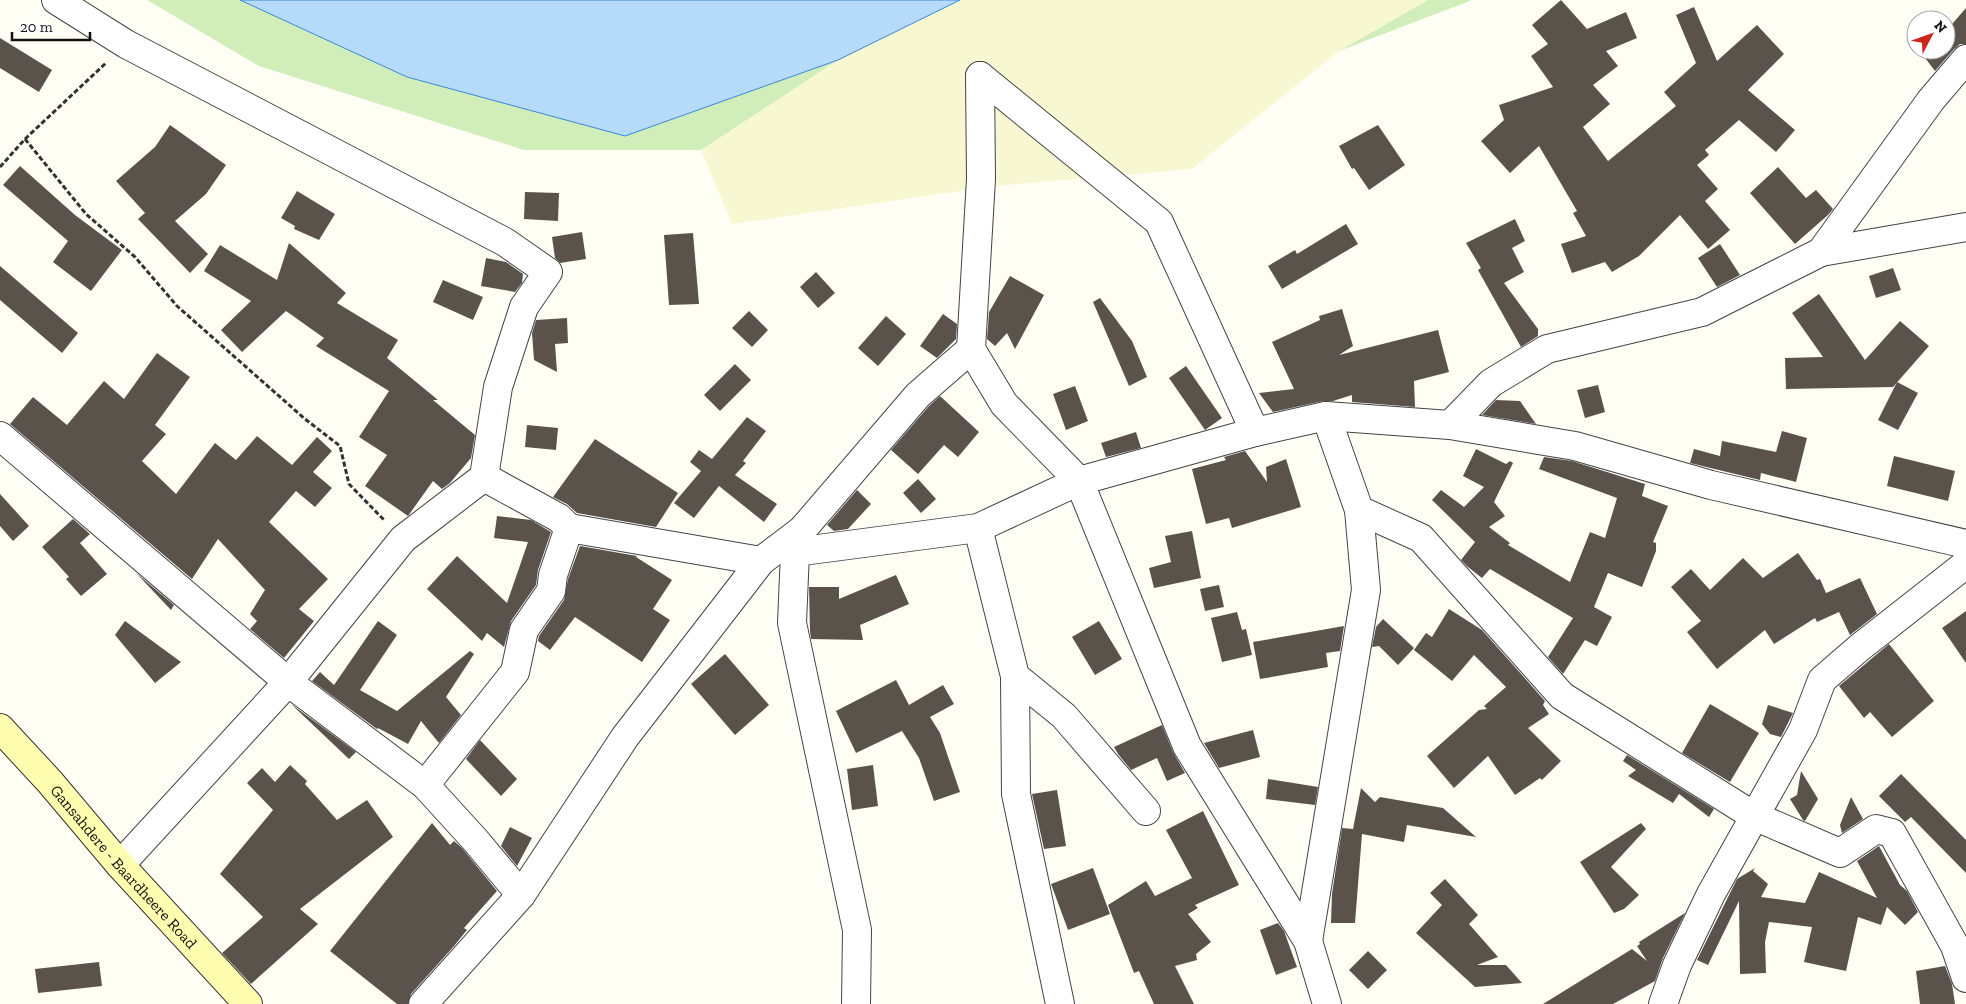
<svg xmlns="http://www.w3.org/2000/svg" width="1966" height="1004" viewBox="0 0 1966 1004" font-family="'Zilla Slab',serif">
<rect width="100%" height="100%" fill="#fffef5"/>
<path fill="#f7f8d2" d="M960 0H1428L1339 51 1192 169 995 186 732 224 701 150 838 60Z"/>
<g fill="#d0edba">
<path d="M147 0H240L407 77 625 136 838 60 701 150H524L259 66Z"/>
<path d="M1428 0H1472L1339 51Z"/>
</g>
<path fill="#b5dafa" stroke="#3788d7" d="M240 0H960L838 60 625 136 407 77Z"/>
<g fill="#5a534c">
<path d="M1561 0 1587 29 1626 12 1637 38 1606 51 1618 66 1593 85 1610 104 1583 127 1608 161 1676 106 1664 92 1696 63 1676 15 1694 7 1717 61 1757 25 1784 54 1748 90 1795 130 1776 152 1739 120 1705 150 1709 155 1697 165 1718 189 1705 201 1730 230 1708 249 1680 215 1639 256 1612 272 1605 262 1572 273 1561 244 1586 236 1573 213 1577 211 1539 146 1510 173 1481 141 1504 120 1499 105 1553 87 1531 56 1548 44 1532 25Z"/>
<path d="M1966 8V44H1960L1954 49 1935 71 1919 50H1946V31Z"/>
<path d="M1916 27V46L1907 34Z"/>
<path d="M0 38 52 70 39 92 0 68Z"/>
<path d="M170 125 226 165 206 194 175 221 208 254 190 273 138 219 145 213 116 181 155 147Z"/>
<path d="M1378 125 1405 165 1369 190 1354 168 1352 169 1339 146Z"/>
<path d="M20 166 75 215 122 250 91 291 53 262 68 241 3 185Z"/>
<path d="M1778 167 1806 198 1816 190 1833 209 1828 215 1795 244 1750 193Z"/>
<path d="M297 191 335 214 319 240 294 229 295 226 281 218Z"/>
<path d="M525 192 559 193 558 221 524 219Z"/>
<path d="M1515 219 1525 241 1512 248 1524 272 1504 283 1538 329V336L1521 347 1478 270 1481 268 1466 243Z"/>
<path d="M1346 224 1358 244 1282 289 1268 266 1295 250 1297 254Z"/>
<path d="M582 232 586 259 560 263 555 258 552 237Z"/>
<path d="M693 233 699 304 669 305 664 235Z"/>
<path d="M289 243 346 293 337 303 398 340 387 358 438 400H433L475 435 471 458 450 483 442 489 433 481 408 516 365 486 387 455 359 437 389 391 316 346 324 338 286 311 242 352 221 330 251 301 204 271 220 245 277 280Z"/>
<path d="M1720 244 1740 275 1717 287 1698 258Z"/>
<path d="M486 258 506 262 523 274 522 283 515 292 481 286Z"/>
<path d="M0 266 78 333 62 353 0 300Z"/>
<path d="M1893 268 1901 290 1876 298 1869 276Z"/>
<path d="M816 272 835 293 818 308 800 287Z"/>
<path d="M1010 276 1044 295 1015 349 1007 333 995 346 987 339 989 312Z"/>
<path d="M443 280 483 297 473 320 433 302Z"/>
<path d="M1819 294 1865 360 1900 321 1929 346 1893 387 1786 389 1785 358 1823 357 1792 313Z"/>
<path d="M1100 298 1132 341 1147 377 1129 386 1093 302Z"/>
<path d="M1342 309 1353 346 1339 355 1438 330 1449 372 1414 381 1415 407 1352 402V395L1333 401H1323L1273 412 1259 393 1294 389 1272 342 1320 320 1319 316Z"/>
<path d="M749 311 768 330 752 347 732 328Z"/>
<path d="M943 314 957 324 956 339 937 358 920 346Z"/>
<path d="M886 316 906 334 878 366 858 348Z"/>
<path d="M567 318 568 343 555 344 557 372 534 360 532 333 536 320Z"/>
<path d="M157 353 190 377 155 425 166 434 142 461 176 494 215 443 236 460 257 436 292 465 317 437 332 451 313 472 332 488 315 507 296 491 269 522 328 579 299 609 314 621 284 658 250 629 257 621 250 614 265 590 218 539 192 579 10 424 33 397 67 425 104 381 124 399Z"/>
<path d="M735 364 751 380 720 411 704 395Z"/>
<path d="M1186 366 1222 418 1205 430 1169 378Z"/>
<path d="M1897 382 1918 393 1898 430 1878 420Z"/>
<path d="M1598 385 1605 412 1585 418 1577 390Z"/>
<path d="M1075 386 1088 421 1066 430 1053 394Z"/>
<path d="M940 396 979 432 958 457 944 445 918 474 891 450 929 406Z"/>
<path d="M1496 400 1520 401 1536 424 1482 415Z"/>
<path d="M747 417 766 431 743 461 746 463 735 475 777 504 764 522 719 486 694 518 674 503 701 471 690 462 699 450 712 459Z"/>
<path d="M527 425 558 428 556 450 525 447Z"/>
<path d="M1782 431 1807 438 1796 482 1761 473 1760 480 1690 463 1694 449 1720 456 1722 441 1776 452Z"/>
<path d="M1136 432 1141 448 1106 457 1101 443Z"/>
<path d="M595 439 678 493 656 527 577 513 567 504 553 497Z"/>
<path d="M1476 449 1506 464 1510 461 1513 463 1494 502 1505 516 1489 527 1510 543 1508 545 1570 582 1590 532 1605 538 1617 498 1539 469 1544 457 1572 461 1645 484 1642 496 1668 506 1653 542 1656 543V551L1642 587 1608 573 1594 607 1612 617 1597 646 1585 640 1563 674 1548 657 1573 618 1490 569 1482 578 1468 567 1461 560 1475 542 1432 500 1441 490 1464 507 1484 487 1463 476Z"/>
<path d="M1245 451 1267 482 1266 467 1286 459 1301 507 1232 528 1229 518 1206 524 1192 469 1226 460 1224 457Z"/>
<path d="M1894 456 1955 471 1948 501 1887 486Z"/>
<path d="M918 479 936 499 921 513 903 493Z"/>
<path d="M857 490 871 504 848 529 834 531 827 525Z"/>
<path d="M0 494 29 526 13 541 0 526Z"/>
<path d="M497 516 531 520 551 532 538 570 536 585 511 621 504 647 487 633 482 641 427 589 457 556 507 603 528 542 494 538Z"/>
<path d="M73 519 90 534 80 543 107 574 81 596 66 579 69 577 42 547Z"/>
<path d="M1192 531 1201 578 1154 588 1149 568 1171 562 1165 536Z"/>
<path d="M580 546 637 556 636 557 672 580 653 609 670 620 642 662 575 617 550 650 538 641 539 636 564 600 568 579Z"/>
<path d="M1798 553 1817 580 1820 579 1826 593 1860 578 1877 614 1850 635 1839 612 1817 622 1815 618 1774 644 1765 630 1717 669 1687 632 1701 621 1671 587 1691 569 1710 590 1743 558 1763 578Z"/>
<path d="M136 573 174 605 171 610Z"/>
<path d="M896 575 909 604 860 625 863 640 811 639 810 631 809 587H839V599Z"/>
<path d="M1219 585 1224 607 1205 611 1200 589Z"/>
<path d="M1449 609 1482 630 1545 701 1543 705 1549 714 1528 728 1561 761 1542 780 1540 778 1515 795 1488 756 1454 788 1427 756 1479 710 1487 709 1484 706 1506 687 1474 655 1452 681 1414 650 1426 633 1432 637Z"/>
<path d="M1966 611V663L1942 628Z"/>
<path d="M1237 612 1242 630 1246 629 1252 655 1222 662 1211 618Z"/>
<path d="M1383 619 1414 648 1398 665 1379 646 1372 647 1376 627Z"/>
<path d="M125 621 181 662 155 683 115 635Z"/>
<path d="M378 621 397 635 360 690 397 711 470 651 474 654 446 697 461 715 439 743 421 721 408 744 378 728 377 729 312 681 320 672 334 685Z"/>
<path d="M1099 621 1122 659 1095 675 1072 637Z"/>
<path d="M1344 626 1340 651 1326 653 1328 667 1260 679 1253 642Z"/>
<path d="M1889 644 1934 701 1892 737 1870 712 1864 718 1839 686Z"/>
<path d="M725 654 769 705 735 735 691 684Z"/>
<path d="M896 680 909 705 943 685 954 704 930 717 940 733 960 792 934 801 919 758 902 731 856 753 836 711Z"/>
<path d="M291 704 356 752 349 759Z"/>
<path d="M1710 704 1759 733 1730 782 1682 753Z"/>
<path d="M1768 705 1793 713 1781 737 1770 734 1762 724Z"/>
<path d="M1162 725 1173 752 1185 773 1167 781 1157 758 1131 770 1118 754 1114 747Z"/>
<path d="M1253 730 1260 757 1219 768 1204 743Z"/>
<path d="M480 740 517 779 501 796 466 759Z"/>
<path d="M1627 755 1714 809 1709 817 1679 794 1673 803 1628 776 1636 770 1623 761Z"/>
<path d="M290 765 307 781 305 784 337 820 367 800 393 837 300 909 318 924 251 984 222 953 263 917 220 874 273 810 247 783 262 768 275 782Z"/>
<path d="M873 765 878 806 852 810 847 769Z"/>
<path d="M1801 771 1818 799 1805 821 1803 820 1790 799 1797 795Z"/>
<path d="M1901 774 1966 840V873L1911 817 1905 822 1879 796Z"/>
<path d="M1268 779 1318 787 1315 805 1266 799Z"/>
<path d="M1361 788 1375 802 1380 797 1443 808 1476 837 1407 825 1404 842 1362 834 1355 923H1331L1332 894 1342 828 1353 829Z"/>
<path d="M1057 790 1066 846 1044 849 1032 794Z"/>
<path d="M1851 797 1863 819 1842 833 1840 825Z"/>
<path d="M1203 811 1239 885 1195 905 1198 908 1188 914 1211 942 1196 954 1197 960 1175 966 1194 1004H1154L1139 971 1134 973 1108 905 1146 881 1155 896 1192 878 1166 830Z"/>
<path d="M432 823 450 845 454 841 462 848 497 891 464 928 467 930 454 946 411 994 408 1004H397L330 951Z"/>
<path d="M1641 823 1646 829 1611 867 1639 895 1624 909 1614 913 1580 862Z"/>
<path d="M510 827 532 838 517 866 501 846Z"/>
<path d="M1879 846 1900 885 1907 891 1918 912 1905 925 1887 907 1881 925 1858 917 1846 971 1804 962 1812 927 1769 922 1765 942 1766 973 1740 974 1739 901 1708 965 1697 960 1737 879 1755 868 1753 871 1768 884 1761 897 1805 903 1819 872 1877 898 1857 861Z"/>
<path d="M1093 868 1110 914 1068 930 1051 884Z"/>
<path d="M1445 879 1478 915 1469 924 1498 957 1477 965H1506L1522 983 1475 987 1416 933 1442 905 1430 893Z"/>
<path d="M1685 913 1663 958 1655 981 1613 1004H1543L1632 949 1647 961 1637 946 1640 944 1639 942Z"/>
<path d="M1278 923 1284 931 1297 967 1276 975 1260 930Z"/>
<path d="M1368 951 1387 970 1368 989 1349 970Z"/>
<path d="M99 962 102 986 38 993 35 969Z"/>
<path d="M1945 966 1952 984 1955 1004H1920L1916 971Z"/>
</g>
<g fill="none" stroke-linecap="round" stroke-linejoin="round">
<defs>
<g id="minor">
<path d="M56 0 126 44 505 242 548 272 524 307 498 387 484 477 403 539 288 682 120 865"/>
<path d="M980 76 981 179 971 349 1004 404 1079 481 1187 746 1308 941 1327 1004"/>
<path d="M980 76 1159 222 1255 432"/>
<path d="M1821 252 1966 227"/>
<path d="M1450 425 1575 446 1711 485 1966 544"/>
<path d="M0 436 288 682 425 785 476 841 521 895"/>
<path d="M484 477 559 518 569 528"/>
<path d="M1359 510 1421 538 1562 696 1754 816 1840 853 1876 829 1892 833 1955 946 1966 978"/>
<path d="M978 528 1015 676 1064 716 1146 811"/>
<path d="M802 530 918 395 971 349"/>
<path d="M795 552 792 623 857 930 856 1004"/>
<path d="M1015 676 1016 794 1060 1004"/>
<path d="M425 785 515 672 524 630 551 591 553 575 569 528 761 561"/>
<path d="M1308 941 1366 590 1359 510 1326 416"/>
<path d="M423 1004 521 895 625 737 761 561 802 530 795 552 978 528 1079 481 1255 432 1326 416 1450 425 1491 383 1547 349 1702 312 1821 252 1931 100 1966 59"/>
<path d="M1663 1004 1677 965 1711 894 1803 730 1822 680 1859 648 1966 564"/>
</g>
<g id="secondary">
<path id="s1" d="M0 728 50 782 120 865 248 1004"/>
</g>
</defs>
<use href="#minor" stroke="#444" stroke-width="30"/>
<use href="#secondary" stroke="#333" stroke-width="30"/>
<g stroke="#333" stroke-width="3" stroke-dasharray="5 2.5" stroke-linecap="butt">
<path d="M25 139 86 214 135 257 177 306 305 419 340 446 349 484 385 521"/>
<path d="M0 167 25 139 107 62"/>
</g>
<use href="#minor" stroke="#fff" stroke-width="28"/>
<use href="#secondary" stroke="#fffeb0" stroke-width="28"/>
</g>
<g text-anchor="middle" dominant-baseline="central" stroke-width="5" stroke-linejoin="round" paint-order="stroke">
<g font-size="16" fill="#111" stroke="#fff">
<text stroke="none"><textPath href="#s1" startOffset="186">Gansahdere - Baardheere Road</textPath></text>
</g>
</g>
<g transform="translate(1931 35) rotate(49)"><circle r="24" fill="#ffffff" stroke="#a0a0a0"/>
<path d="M0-4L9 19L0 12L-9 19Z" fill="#cc251d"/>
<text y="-8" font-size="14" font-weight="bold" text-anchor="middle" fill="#111111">N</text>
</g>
<path d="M12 32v8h78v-8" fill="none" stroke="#111111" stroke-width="2.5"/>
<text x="20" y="32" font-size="15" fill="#111111" stroke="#ffffff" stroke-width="4" paint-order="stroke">20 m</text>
</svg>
